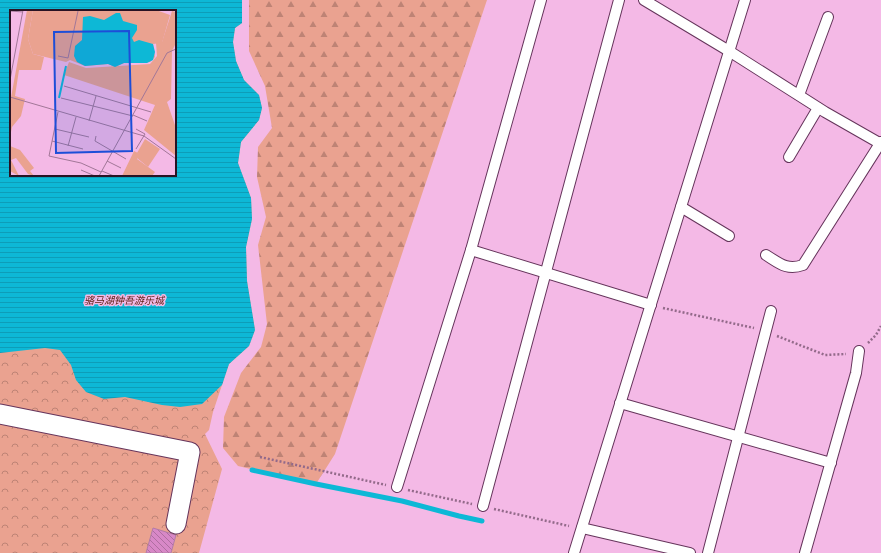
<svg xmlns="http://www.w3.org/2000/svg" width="881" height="553" viewBox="0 0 881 553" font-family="Literata,'Noto Sans SC',serif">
<defs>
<pattern id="forest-firs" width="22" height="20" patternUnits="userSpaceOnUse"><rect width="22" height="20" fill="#eaa290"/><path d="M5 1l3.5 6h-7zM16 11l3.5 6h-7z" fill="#be8375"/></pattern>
<pattern id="park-crowns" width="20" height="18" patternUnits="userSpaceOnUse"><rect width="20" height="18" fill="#eaa290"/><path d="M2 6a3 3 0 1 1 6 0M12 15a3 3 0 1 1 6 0" fill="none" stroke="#be8375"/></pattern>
<pattern id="water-rules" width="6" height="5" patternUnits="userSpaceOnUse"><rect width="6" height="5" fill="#0db8d6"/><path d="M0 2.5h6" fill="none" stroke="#0d9db8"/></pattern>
<pattern id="building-back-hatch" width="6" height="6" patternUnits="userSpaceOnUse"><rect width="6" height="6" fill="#d888c7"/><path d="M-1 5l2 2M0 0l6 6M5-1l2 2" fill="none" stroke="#af6ea1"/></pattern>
</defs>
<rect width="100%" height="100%" fill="#f4b9e6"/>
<path fill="url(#forest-firs)" d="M249 0H487L335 454 316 484 238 466 223 448 224 417 241 373 261 347 267 324 258 245 266 217 257 177 258 147 272 128 265 86 249 51Z"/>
<path fill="url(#park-crowns)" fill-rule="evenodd" d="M0 0H242V23L235 28 233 42 236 61 244 80 259 95 262 108 259 120 241 142 238 163 251 198 252 219 246 247 247 281 255 330 249 346 229 364 213 412 209 430 205 434 222 469 199 553H0ZM11 11H175V175H11Z"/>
<path fill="url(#water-rules)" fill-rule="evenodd" d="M0 0H242V23L235 28 233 42 236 61 244 80 259 95 262 108 259 120 241 142 238 163 251 198 252 219 246 247 247 281 255 330 249 346 229 364 222 385 202 404 180 407 162 405 125 397 104 399 86 392 76 380 71 365 60 350 45 348 0 353ZM11 11H175V175H11Z"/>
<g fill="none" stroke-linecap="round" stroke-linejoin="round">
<path stroke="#0db8d6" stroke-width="5" d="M252 470 316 484 402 501 459 516 482 521"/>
</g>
<path fill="url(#building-back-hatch)" stroke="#b27ca6" d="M153 528 176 535 171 553H146Z"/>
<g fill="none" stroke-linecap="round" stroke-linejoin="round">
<defs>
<g id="lane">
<path d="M644 0 729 51 825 112 881 144"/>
<path d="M799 95 828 17"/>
<path d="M789 157 818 108"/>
<path d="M681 207 729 236"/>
<path d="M471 250 651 305"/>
<path d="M766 255C779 263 787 271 803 265L881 142"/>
<path d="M620 403 831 463"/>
<path d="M397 487 471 250 541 0"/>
<path d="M483 506 619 0"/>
<path d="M582 528 690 553"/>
<path d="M574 553 745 0"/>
<path d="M708 553 771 311"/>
<path d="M805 553 856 373 859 351"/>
</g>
<path id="street" d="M0 414 190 452 176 524"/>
</defs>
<use href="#lane" stroke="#65345b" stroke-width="12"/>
<use href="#street" stroke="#65345b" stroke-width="21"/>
<g stroke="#936a8a" stroke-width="2.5" stroke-dasharray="2 2" stroke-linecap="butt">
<path d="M663 308 754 328"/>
<path d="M777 336 825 355 846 354"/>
<path d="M868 343 876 335 881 326"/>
<path d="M260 457 386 485"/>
<path d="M408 490 472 504"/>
<path d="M494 509 569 526"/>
</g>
<use href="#lane" stroke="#fff" stroke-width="10"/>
<use href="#street" stroke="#fff" stroke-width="19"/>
</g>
<g text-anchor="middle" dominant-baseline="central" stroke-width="3" stroke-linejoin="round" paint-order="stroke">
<g font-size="10" font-style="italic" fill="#5c1e0f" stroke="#f4b9e6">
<text x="124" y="299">骆马湖钟吾游乐城</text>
</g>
</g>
<g transform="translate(10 10)">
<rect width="166" height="166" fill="#f4b9e6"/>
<path d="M17 0H23L18 29 23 44 34 47 31 60H9L5 86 15 89 11 106 2 117 0 127V93ZM162 1 166 2V33L162 41 161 89 157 92 166 118V146L134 120 145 95 54 65 59 52 76 58 140 54 147 46 146 33 152 32ZM0 136 10 140 24 158 20 161 24 166 18 164 6 148 1 150 9 166 0 161ZM124 141 130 144 127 149 145 162 142 166H112Z" fill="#eaa290"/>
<path d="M23 0H146L160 5 152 33 143 34 145 47 140 52 114 53 105 57 98 54 75 56 60 50 56 52 23 44 18 29Z" fill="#eaa290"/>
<path d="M135 129 150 139 138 157 127 148 129 144 127 143Z" fill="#eaa290"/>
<path d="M106 3H110L113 11 127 15V20L122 28 124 32 129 30 143 34 145 42 143 50 137 53H114L105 57 98 54 75 56 67 52 64 46 65 36 72 30 73 7 80 6 94 10Z" fill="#0db8d6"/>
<path fill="none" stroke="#0db8d6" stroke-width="2" d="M49 88 56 56"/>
<path fill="none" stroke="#a27798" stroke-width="1" d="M0 1 13 2M48 46 58 48 68 1M166 54V91M0 70 13 0M54 76 141 102M0 87 134 126 166 149M51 88 123 106M48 102 39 146 71 153 91 162M123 105 137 111M79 111 86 86M45 119 79 127M86 126 85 131 116 149M42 131 73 139M58 136 66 107M126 139 135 124 126 119M97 151 111 158M71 160 85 166M92 161 104 166M89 166 157 43 166 39"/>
<path fill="#1d4ed8" fill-opacity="0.15" stroke="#1d4ed8" stroke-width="2" d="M119 21 122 141 46 143 44 22Z"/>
<rect width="166" height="166" fill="none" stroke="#281324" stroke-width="2"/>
</g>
</svg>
